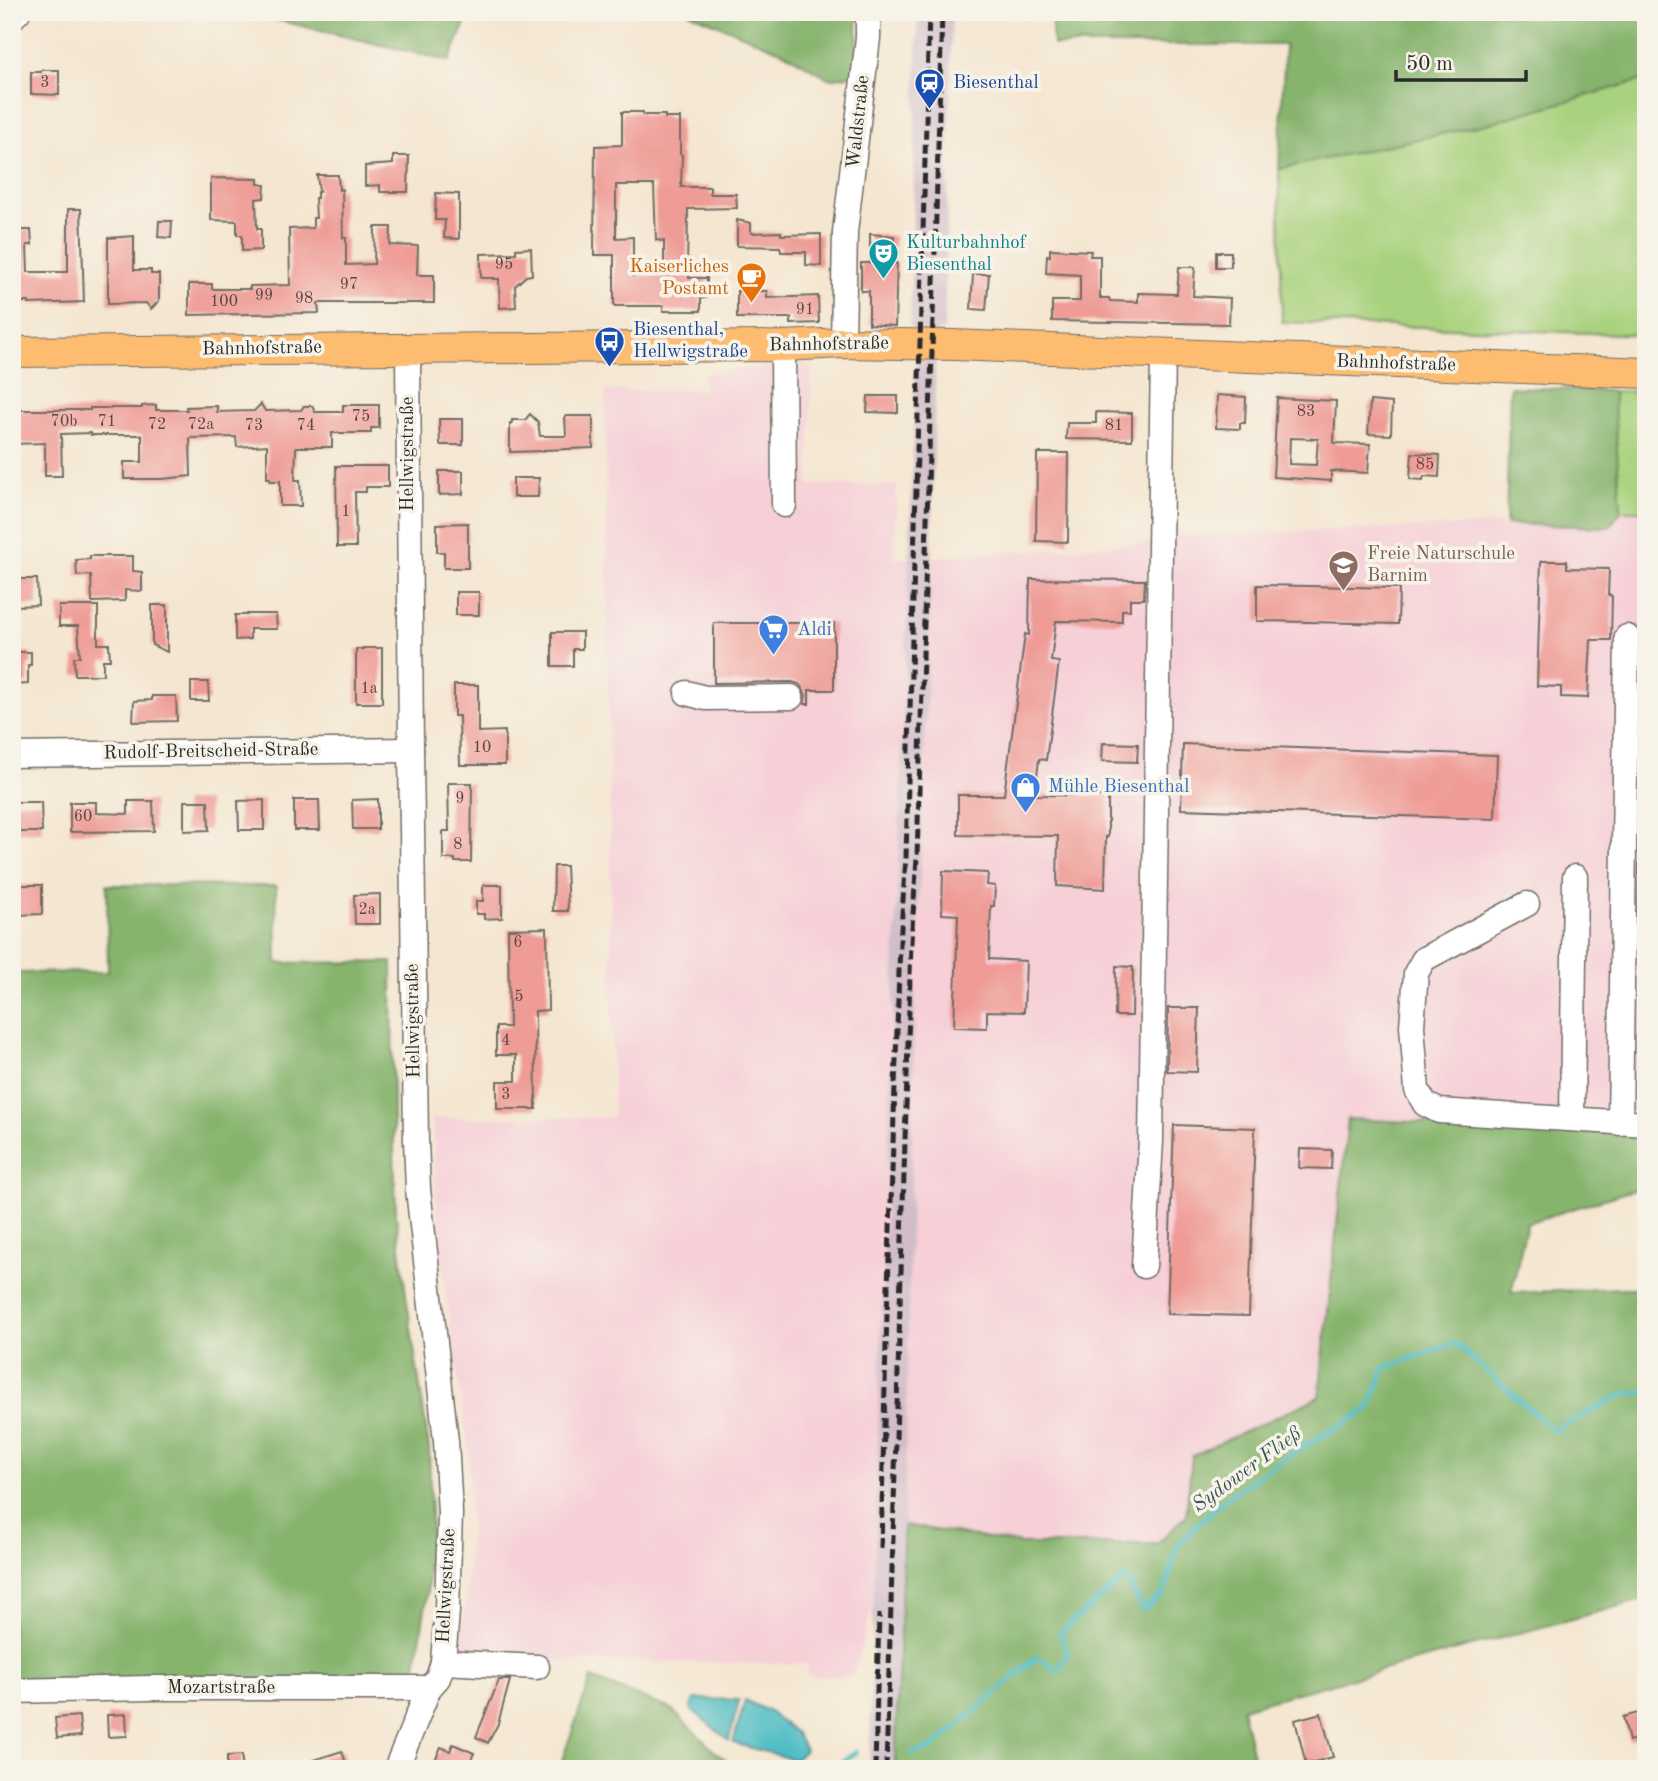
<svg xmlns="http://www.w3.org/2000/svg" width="1658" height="1781" viewBox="0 0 1658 1781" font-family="'Old Standard TT',serif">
<rect width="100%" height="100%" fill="#f7f3e8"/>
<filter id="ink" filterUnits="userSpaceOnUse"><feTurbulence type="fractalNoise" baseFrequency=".0143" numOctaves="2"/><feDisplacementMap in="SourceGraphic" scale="14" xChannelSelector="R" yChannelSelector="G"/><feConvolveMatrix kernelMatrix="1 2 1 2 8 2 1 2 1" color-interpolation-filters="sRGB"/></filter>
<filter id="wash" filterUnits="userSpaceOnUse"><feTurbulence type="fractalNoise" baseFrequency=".00686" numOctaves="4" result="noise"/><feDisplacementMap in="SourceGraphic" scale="28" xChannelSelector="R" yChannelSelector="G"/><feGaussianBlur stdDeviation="1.57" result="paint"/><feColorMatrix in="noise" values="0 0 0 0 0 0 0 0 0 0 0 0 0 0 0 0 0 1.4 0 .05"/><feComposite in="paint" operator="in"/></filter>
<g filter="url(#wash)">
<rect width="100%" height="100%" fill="#f4e6d0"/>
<g fill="#f6cfd7">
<path d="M812 362 809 485H897L894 558H909L892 1005 873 1606 853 1676 808 1677 807 1664 457 1659 466 1601 470 1523 468 1445 445 1290 436 1214 432 1118 613 1117 605 391 703 390 704 373Z"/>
<path d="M1621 511H1646V1133L1349 1119 1319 1397 1192 1456 1186 1516 1157 1544H1021L904 1525 915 1006 932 557 1150 543 1168 536 1506 524 1609 527Z"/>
</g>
<path fill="#d1bdc9" d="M918 12H952L944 330 936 331 932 557 915 1006 904 1524 895 1769H869L879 1391 917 330 910 329Z"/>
<g fill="#a9d27e" stroke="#6a7e54" stroke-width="2">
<path d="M1646 79V335L1282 322 1279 169 1482 125Z"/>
<path d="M1613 391 1646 392V511H1621Z"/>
</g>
<g fill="#86b46d" stroke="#58704c" stroke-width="2">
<path d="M243 12H470L449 61Z"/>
<path d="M688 12H857L858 74 830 79 783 52Z"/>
<path d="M1051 12H1646V79L1482 125 1279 169 1285 45H1053Z"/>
<path d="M1510 387 1613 391 1621 511 1609 527 1506 524Z"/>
<path d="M107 885 276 886 277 963 392 962 393 1118 396 1215 406 1295 429 1448 431 1521 427 1596 414 1679 12 1681V973L108 972Z"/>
<path d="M1348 1119 1646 1133V1186L1527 1223 1511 1293 1624 1288H1646V1599L1242 1708 1256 1769H895L904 1525 1021 1544H1157L1186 1516 1192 1456 1319 1397Z"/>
<path d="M591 1678 671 1709 715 1752 740 1769H559Z"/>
</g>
<g fill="#4fbdc4" stroke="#3d7478" stroke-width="2">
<path d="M694 1699 739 1700 729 1741 691 1709Z"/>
<path d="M745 1700 768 1711 796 1733 805 1750 795 1760 733 1743Z"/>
</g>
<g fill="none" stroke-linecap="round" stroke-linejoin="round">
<g stroke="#4fbdc4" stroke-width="5">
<path d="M912 1753 932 1748 1037 1657 1058 1670 1068 1654 1060 1632 1126 1577 1143 1610 1164 1593 1179 1543 1220 1503 1288 1456 1369 1409 1384 1368 1455 1343 1554 1431 1623 1394 1646 1392"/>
<path d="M831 1769 856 1752"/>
</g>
</g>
<g id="blocks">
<g fill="#ef9b96" fill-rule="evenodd">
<path d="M41 70H59V95L31 94V72H41Z"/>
<path d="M622 112H643V115H665V118H680V154L682 155 681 187H710V194H736L737 208 688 209 687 271H689V278H707V298H701V311H663V306H614V255H594L595 146 622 145ZM616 185H654L656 240 664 241V276H633V237L616 238Z"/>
<path d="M393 156H409L408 192H380V185L365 186V166L393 164Z"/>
<path d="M317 175H338L339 190 342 189 343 238H346V265L374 264 375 227H391L390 245 418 246 417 275H434V303H318L319 313 189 315V284H212V289H250V286L290 285 289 229 313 228V218H316L315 198H317V192H319Z"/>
<path d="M211 178 258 179V184L265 185 264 198 256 199 257 229H261V250L242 251V235H237V221L211 220Z"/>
<path d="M436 193 459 194V239L444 238 445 220H435Z"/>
<path d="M68 209H81L84 302 29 304V302H16L15 279H12V230H31L32 245H27L28 272H68Z"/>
<path d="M737 220 751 223V233L781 232V235L821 234V266L806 265V252H781L780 247 737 246Z"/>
<path d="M159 221H172L171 238 158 237Z"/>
<path d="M870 234 894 236V264L897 263 895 326 869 324V291H861V263H870Z"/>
<path d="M134 236V270H151V274H159V301L151 309 146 303 108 304V238Z"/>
<path d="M531 248 532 275 526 276 515 286 516 307 500 308 499 279H494V278H481V254L516 253V249Z"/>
<path d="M1050 249 1091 251 1090 256H1100V298H1109L1110 301 1138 302V293L1177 294 1179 267H1195L1193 296 1230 298 1229 324 1052 321V301H1080V275L1046 273 1047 255 1050 256Z"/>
<rect x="1216" y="252" width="15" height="15"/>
<path d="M973 274H989L986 310 971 309Z"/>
<path d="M737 291H767V298L818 296 819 323 791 324V318H737Z"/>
<path d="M1217 395 1246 397 1245 423H1240V429L1216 428Z"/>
<path d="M868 396H898V413L867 412Z"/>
<path d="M1277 398 1336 401 1334 443 1370 444 1368 473 1331 471V481L1273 477ZM1290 438 1318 439 1316 465 1289 464Z"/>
<path d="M1370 401 1392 403 1391 435 1368 434Z"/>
<path d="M261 404 265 411 301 410 304 406H312L315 412H343V405H379V428H371V433H332V447H296L295 480H300L301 506H280V481H270V478H267V445L237 447 236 437 190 438 191 476 162 479H124V462H142V435H91V433L61 434 62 476H45V443L12 444V410H90V408H142V406L156 405V410H187L186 407 217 406V412L254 411Z"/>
<path d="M1096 412 1132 413V440L1066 439 1067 423H1096Z"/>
<path d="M530 414 538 422 540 436H566L565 416H593V448L544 450V451L510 452V423H512V420H525Z"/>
<path d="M439 419H463V445H440Z"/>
<path d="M1037 453H1069L1068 542 1036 541Z"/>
<path d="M1412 453 1440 455 1439 477 1424 476 1423 480 1410 479Z"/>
<path d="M336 466H388V487H366V492H355L356 547H337Z"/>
<path d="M439 471H463V494L439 495Z"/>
<path d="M513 478H539L538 497H513Z"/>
<path d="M468 523V568H444V552H437V524Z"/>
<path d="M90 556H133V571L142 572V591L125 590V601L92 602 91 575 77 576 76 560 90 559Z"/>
<path d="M1541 561H1567V568L1609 569 1608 595 1612 596 1611 640H1591L1588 698 1561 697V687L1537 686Z"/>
<path d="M15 579H37L38 605 16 606Z"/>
<path d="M1030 579 1145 580 1144 599H1130V610H1122V622L1056 621 1051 661 1059 662 1046 760 1039 759 1035 795 1108 796V837H1106L1105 889 1057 886 1058 836 958 835V795H1004L1025 634 1029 635Z"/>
<path d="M1257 585 1399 588 1398 624 1257 621Z"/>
<rect x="456" y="592" width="23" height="23"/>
<path d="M152 605H167V652L152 645Z"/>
<path d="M59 606H98V644H109L110 660H103V675H75L74 657H80L78 626H59Z"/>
<path d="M247 614H276L277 629H250V639L235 640V615H247Z"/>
<path d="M714 623H834V690H809V704H804L806 696 803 689 799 684 792 682 714 683Z"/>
<path d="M552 632H582V649H573V666H552Z"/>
<path d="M363 648H382V703H356V649H363Z"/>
<path d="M12 652H31V665H28V684L12 685Z"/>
<path d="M191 682H208L209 701H191Z"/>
<path d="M454 685H478V732L505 731V765H460L459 716H454Z"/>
<path d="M152 696H176L177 721 133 722 134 701 152 700Z"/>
<path d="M1103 743 1138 744 1137 762 1102 761Z"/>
<path d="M1183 744 1497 755 1495 819 1181 809Z"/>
<path d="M448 783H472L471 862H455V859H443V831H449Z"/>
<path d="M378 799V829H353L352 800Z"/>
<path d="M264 800V830H239L238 801Z"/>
<path d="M294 800H319L320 830H294Z"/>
<path d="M128 801H153L154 831 70 832V802H96V813L128 814Z"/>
<path d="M184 801H208L209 830 184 831Z"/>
<path d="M16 802H41L42 832H16Z"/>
<path d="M1639 863H1646V920L1638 919Z"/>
<path d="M554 866H566L568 911H553Z"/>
<path d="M943 871 988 873 987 885 995 886 994 906H991L989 959 1026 961 1024 1012 987 1011V1028L954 1027 958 915 942 914Z"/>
<path d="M17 885H42V914L17 915Z"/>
<path d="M483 885H502V918L484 919V914H476V901H483Z"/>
<path d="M380 894V924H355L354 895Z"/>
<path d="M547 928 548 1010 535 1011 536 1109H497V1081H516V1055H496V1027H509L508 929Z"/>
<path d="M1116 966 1133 967 1132 1016H1115Z"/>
<path d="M1168 1008H1199L1197 1072 1167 1071Z"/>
<path d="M1174 1125 1255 1128 1249 1316 1167 1314Z"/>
<path d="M1300 1149 1332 1150 1331 1169 1299 1168Z"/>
<path d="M499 1680H510L498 1724 488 1743 476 1737Z"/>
<path d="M1646 1711V1736L1629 1741 1623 1717Z"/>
<path d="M1321 1713 1333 1757 1306 1764 1295 1720Z"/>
<path d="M126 1714 127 1736 108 1737 107 1715Z"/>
<path d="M79 1716 81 1736 57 1738 55 1718Z"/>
<path d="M453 1744 474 1753 467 1769H431L441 1747 450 1751Z"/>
<path d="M342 1751 347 1766 338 1769H296L295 1766Z"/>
<path d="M242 1755V1769H227V1756Z"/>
</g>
</g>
</g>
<g filter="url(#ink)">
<use href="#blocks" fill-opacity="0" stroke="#716c65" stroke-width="2"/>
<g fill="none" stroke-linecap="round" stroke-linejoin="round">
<defs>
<g id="minor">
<path d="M12 18 18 12"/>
<path d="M843 343 845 232 868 38V12"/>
<path d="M783 346 784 505"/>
<path d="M687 693 705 698 791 697"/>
<path d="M12 755 411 750"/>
<path d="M1527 904 1424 959 1416 973 1412 1026 1417 1090 1425 1104 1439 1111 1646 1124"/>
<path d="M1572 1119 1575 877"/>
<path d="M1620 1123 1627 637"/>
<path d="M1144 1266 1151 1140 1163 354"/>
<path d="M443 1662 537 1667"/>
<path d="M12 1691 150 1688H429"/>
<path d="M396 1769 429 1688 438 1678 443 1662 447 1611 450 1513 446 1441 418 1189 416 1140 411 750 408 348"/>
</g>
<path id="major" d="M12 352 783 346 843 343 954 345 1646 373"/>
</defs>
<use href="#minor" stroke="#716c65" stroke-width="27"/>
<use href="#major" stroke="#716c65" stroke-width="32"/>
<use href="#minor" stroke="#fff" stroke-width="24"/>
<use href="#major" stroke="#fdbc70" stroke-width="30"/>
<g stroke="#2b2b2b" stroke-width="5" stroke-dasharray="10 5" stroke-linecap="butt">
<path d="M881 1548 886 1345 900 943 906 857 929 12"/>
<path d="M875 1769 879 1614"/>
<path d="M886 1769 911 942 917 858 942 12"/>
</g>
</g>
</g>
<defs>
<symbol id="station-pin" viewBox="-11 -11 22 30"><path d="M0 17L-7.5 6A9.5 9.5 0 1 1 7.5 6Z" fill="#1a4fb4" stroke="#f7f3e8"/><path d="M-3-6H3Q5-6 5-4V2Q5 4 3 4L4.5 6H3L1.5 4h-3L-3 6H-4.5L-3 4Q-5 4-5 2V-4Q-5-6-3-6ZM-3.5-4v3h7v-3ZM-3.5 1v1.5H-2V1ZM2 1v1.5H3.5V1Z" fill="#fff"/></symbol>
<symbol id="theatre-pin" viewBox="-11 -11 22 30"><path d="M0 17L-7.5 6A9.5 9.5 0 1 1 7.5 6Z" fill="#0f9aa8" stroke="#f7f3e8"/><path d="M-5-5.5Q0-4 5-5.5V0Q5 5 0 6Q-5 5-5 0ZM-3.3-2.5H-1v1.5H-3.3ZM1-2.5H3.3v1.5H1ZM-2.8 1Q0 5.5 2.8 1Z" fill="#fff"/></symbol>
<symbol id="cafe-pin" viewBox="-11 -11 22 30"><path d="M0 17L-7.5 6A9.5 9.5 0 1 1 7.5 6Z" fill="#e8710a" stroke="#f7f3e8"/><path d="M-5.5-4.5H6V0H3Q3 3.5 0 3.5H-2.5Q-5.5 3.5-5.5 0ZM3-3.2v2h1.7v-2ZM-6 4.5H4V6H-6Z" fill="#fff"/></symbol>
<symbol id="bus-pin" viewBox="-11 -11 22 30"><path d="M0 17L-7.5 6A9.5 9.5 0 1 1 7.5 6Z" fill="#1a4fb4" stroke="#f7f3e8"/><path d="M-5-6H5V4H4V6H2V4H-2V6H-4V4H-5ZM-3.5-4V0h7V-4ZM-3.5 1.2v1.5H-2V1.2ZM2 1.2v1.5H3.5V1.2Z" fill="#fff"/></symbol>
<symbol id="school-pin" viewBox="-11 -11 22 30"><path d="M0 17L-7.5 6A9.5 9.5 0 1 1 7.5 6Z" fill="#8d6e63" stroke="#f7f3e8"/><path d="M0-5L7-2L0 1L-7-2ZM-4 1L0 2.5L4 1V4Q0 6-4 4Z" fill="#fff"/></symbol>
<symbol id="supermarket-pin" viewBox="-11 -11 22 30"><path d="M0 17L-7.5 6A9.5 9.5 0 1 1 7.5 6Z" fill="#3f7fe0" stroke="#f7f3e8"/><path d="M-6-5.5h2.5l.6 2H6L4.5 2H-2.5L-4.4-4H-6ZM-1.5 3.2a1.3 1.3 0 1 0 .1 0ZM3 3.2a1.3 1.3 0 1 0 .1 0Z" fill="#fff"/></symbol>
<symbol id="shop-pin" viewBox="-11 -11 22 30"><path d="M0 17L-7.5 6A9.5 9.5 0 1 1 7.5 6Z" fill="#3f7fe0" stroke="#f7f3e8"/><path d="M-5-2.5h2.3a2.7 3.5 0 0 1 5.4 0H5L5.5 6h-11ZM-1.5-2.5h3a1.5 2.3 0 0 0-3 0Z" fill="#fff"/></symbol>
</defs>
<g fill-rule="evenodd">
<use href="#station-pin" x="912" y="66" width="35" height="47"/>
<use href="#theatre-pin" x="866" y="236" width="35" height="47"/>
<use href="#cafe-pin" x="734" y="260" width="35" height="47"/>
<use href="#bus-pin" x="592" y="324" width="35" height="47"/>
<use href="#school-pin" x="1326" y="548" width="35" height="47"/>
<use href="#supermarket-pin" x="756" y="612" width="35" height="47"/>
<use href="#shop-pin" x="1008" y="770" width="35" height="47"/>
</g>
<g text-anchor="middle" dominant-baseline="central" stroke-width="7" stroke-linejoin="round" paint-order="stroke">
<g font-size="16" fill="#5c4746">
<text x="45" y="83">3</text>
<text x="504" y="265">95</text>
<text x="349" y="285">97</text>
<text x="264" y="296">99</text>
<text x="304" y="299">98</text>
<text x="224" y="302">100</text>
<text x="805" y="310">91</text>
<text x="1306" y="412">83</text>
<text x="361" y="417">75</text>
<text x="64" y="422">70b</text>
<text x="107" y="422">71</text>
<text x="157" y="425">72</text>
<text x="201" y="425">72a</text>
<text x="254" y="426">73</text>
<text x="306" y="426">74</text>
<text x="1114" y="426">81</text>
<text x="1425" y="465">85</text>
<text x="346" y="512">1</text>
<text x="369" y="689">1a</text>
<text x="482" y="748">10</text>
<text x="460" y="799">9</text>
<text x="83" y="817">60</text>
<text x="458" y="845">8</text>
<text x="367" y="910">2a</text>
<text x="518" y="943">6</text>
<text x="519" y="997">5</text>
<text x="506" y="1041">4</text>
<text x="506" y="1095">3</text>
</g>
<g font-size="19" fill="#164399" stroke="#f7f3e8" text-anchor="start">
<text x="953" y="83">Biesenthal</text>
<text x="633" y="330">Biesenthal,<tspan x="633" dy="22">Hellwigstraße</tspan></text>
</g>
<g font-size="19" fill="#2b2b2b" stroke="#f7f3e8">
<text transform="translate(859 122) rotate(-84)">Waldstraße</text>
<text transform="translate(829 345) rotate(-1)">Bahnhofstraße</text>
<text transform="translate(262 349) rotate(-1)">Bahnhofstraße</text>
<text transform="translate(1396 364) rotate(2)">Bahnhofstraße</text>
<text transform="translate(408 454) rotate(-90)">Hellwigstraße</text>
<text transform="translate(211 752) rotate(-1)">Rudolf-Breitscheid-Straße</text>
<text transform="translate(414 1021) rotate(-91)">Hellwigstraße</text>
<text transform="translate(447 1586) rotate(-87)">Hellwigstraße</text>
<text x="221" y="1688">Mozartstraße</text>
</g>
<g font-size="19" fill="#0d838f" stroke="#f7f3e8" text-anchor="start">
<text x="906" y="243">Kulturbahnhof<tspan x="906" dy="22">Biesenthal</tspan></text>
</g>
<g font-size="19" fill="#c56008" stroke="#f7f3e8" text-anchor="end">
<text x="729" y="267">Kaiserliches<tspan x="729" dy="22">Postamt</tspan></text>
</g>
<g font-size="19" fill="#785e54" stroke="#f7f3e8" text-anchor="start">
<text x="1367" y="554">Freie Naturschule<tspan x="1367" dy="22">Barnim</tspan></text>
</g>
<g font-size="19" fill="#366cbe" stroke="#f7f3e8" text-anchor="start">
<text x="797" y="630">Aldi</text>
<text x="1048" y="787">Mühle Biesenthal</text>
</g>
<g font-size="21" font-style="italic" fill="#365759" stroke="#f7f3e8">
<text transform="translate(1247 1470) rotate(-36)">Sydower Fließ</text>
</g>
</g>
<rect width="1658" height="1781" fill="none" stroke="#f7f3e8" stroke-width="42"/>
<path d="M1396 70v10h130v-10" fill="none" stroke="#2b2b2b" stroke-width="3.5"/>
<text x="1406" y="70" font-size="21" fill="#2b2b2b" stroke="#f7f3e8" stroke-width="5" paint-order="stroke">50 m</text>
</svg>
